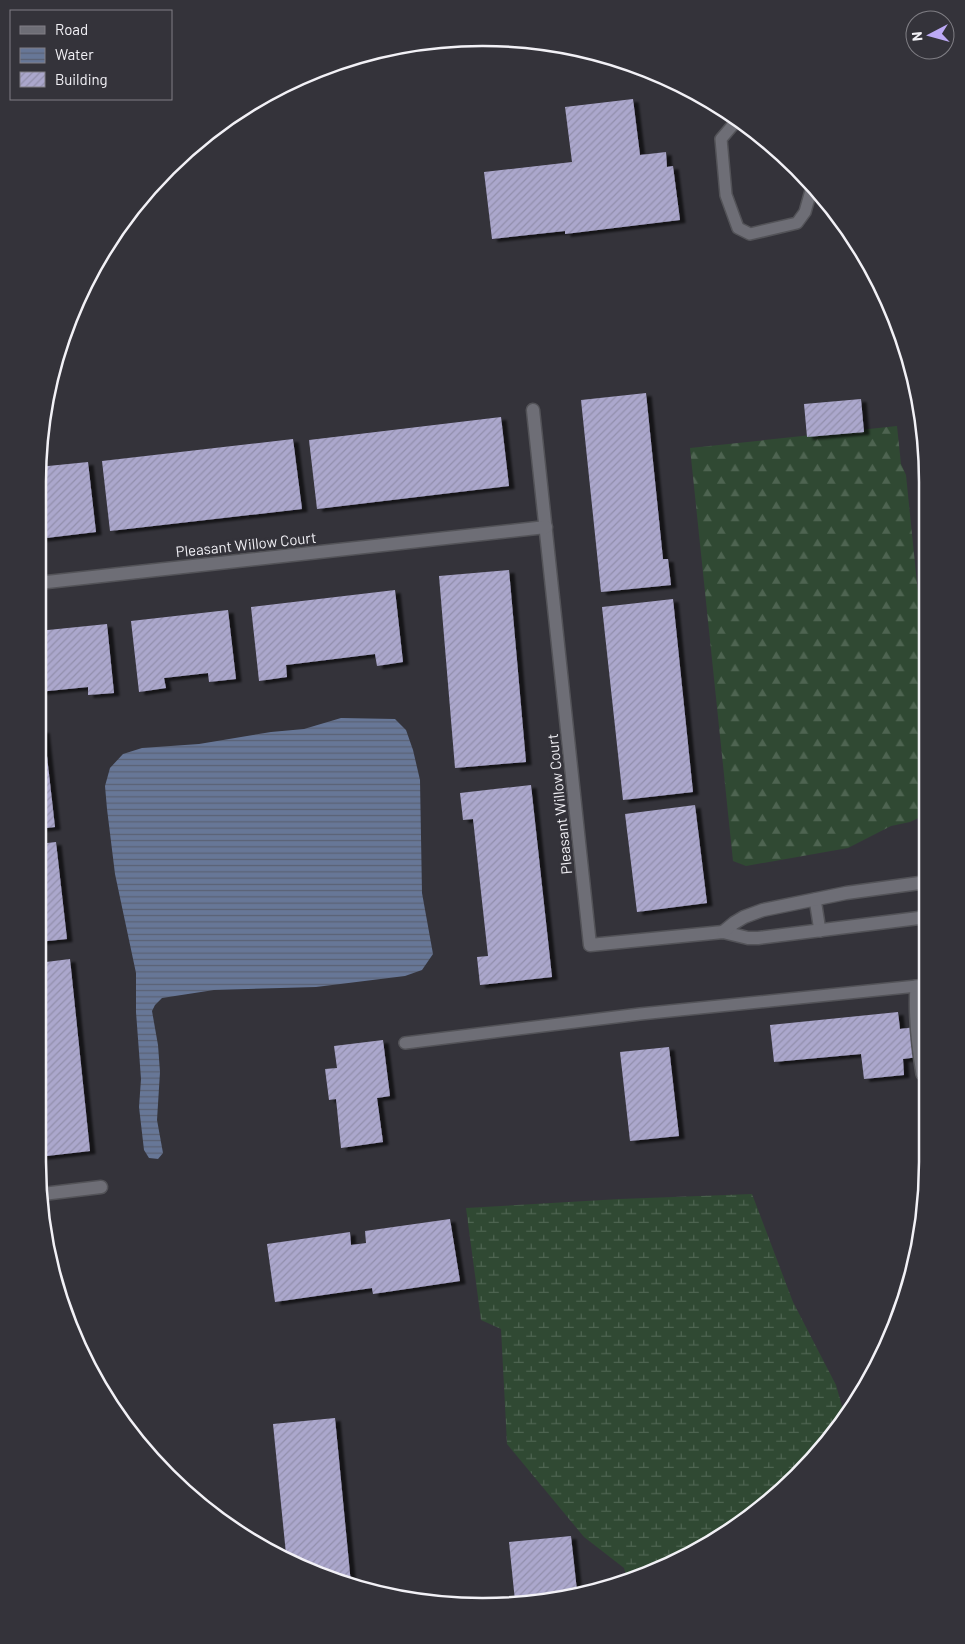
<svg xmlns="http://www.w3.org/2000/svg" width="965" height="1644" viewBox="0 0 965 1644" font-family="Barlow,sans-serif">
<defs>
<pattern id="forest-firs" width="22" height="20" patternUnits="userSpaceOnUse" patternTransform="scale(1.25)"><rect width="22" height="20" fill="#304933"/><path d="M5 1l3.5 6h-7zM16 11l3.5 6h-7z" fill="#4e6451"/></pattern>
<pattern id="wetland-marsh" width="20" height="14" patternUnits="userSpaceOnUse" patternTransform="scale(1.25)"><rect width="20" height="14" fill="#304933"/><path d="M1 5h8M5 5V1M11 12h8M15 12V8" fill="none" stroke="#4e6451"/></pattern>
<pattern id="water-rules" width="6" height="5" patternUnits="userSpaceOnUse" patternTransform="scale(1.25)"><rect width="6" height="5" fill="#677797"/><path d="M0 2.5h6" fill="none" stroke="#5a6274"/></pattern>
<pattern id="building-hatch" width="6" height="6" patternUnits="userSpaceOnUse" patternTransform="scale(1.25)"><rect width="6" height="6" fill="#aba7cc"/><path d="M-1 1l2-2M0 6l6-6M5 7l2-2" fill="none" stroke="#928fac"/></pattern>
<filter id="shadow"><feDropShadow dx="5.5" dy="3" stdDeviation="1" flood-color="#0009"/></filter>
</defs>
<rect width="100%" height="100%" fill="#34333a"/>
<path fill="url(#forest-firs)" d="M897 426 901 464 906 475 927 682V814L910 822 891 826 848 848 746 866 733 861 690 448Z"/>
<path fill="url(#wetland-marsh)" d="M752 1194 793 1302 836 1385 845 1417 754 1514 628 1582 624 1568 584 1537 507 1444 501 1329 481 1320 466 1208 620 1199Z"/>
<path fill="url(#water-rules)" d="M341 718 395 719 406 730 413 750 420 780 422 893 433 954 422 970 405 976 316 987 214 990 162 998 155 1005 152 1011 158 1045 160 1072 157 1120 163 1153 158 1159 149 1158 144 1150 139 1107 141 1079 136 1012V973L115 874 107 809 105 786 110 768 123 754 142 748 199 744 271 732 304 729Z"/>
<g fill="url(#building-hatch)" filter="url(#shadow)">
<path d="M633 99 640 155 666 152 667 167 673 166 680 220 565 234V231L492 239 484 172 572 162 565 107Z"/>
<path d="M646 393 663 559H668L671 585 601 592 581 400Z"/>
<path d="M861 399 864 432 807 437 804 404Z"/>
<path d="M501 417 509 486 317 509 309 440Z"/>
<path d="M293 439 302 509 110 531 102 461Z"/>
<path d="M88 462 96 532 38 539V467Z"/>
<path d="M509 570 526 762 455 768 439 576Z"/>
<path d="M395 590 403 662 377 666 375 654 286 665 287 677 259 681 251 607Z"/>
<path d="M673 599 693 792 623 800 602 607Z"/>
<path d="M228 610 236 679 209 682 208 673 164 678 166 688 139 692 131 621Z"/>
<path d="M107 624 114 693 88 695V687L38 692V631Z"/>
<path d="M38 730H44L55 827 38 829Z"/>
<path d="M531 785 552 977 480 985 477 957 488 956 473 819 463 820 460 793Z"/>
<path d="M695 805 707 903 637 912 625 814Z"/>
<path d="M56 842 67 939 38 942V844Z"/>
<path d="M70 959 90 1151 38 1157V963Z"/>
<path d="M898 1012 900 1029 915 1027 918 1057 903 1059 904 1075 864 1079 861 1054 774 1062 770 1025Z"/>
<path d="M383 1040 390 1096 377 1098 383 1142 341 1148 336 1099 329 1100 325 1069 337 1068 334 1046Z"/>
<path d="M669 1047 679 1136 630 1141 620 1052Z"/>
<path d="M450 1219 460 1281 373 1294 372 1288 275 1302 267 1244 350 1232 351 1245 366 1243 365 1231Z"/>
<path d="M335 1418 351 1584 286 1554 273 1424Z"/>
<path d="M571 1536 577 1591 515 1601 509 1542Z"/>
</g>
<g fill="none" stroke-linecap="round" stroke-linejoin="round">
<defs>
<g id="service">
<path d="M738 119 721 139 726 195 738 228 750 234 797 223 805 212 812 187"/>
<path d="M815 899 820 931"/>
<path d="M916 986C914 1016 917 1044 922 1074L927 1077"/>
<path d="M405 1043 640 1014 927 985"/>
</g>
<g id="minor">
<path d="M533 410 590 945 723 932 748 938H758L927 917"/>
<path d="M38 583 546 527"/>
<path d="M723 932 734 923 744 917 763 910 846 893 927 882"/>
<path d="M43 1194 101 1187"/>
</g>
</defs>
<use href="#service" stroke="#535358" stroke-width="14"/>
<use href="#minor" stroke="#535358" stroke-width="15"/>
<use href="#service" stroke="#6e6e76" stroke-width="11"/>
<use href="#minor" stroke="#6e6e76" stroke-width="12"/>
</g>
<g text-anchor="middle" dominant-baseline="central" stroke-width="5" stroke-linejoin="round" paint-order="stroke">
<g font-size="15" fill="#f2f1f6" stroke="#34333a">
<text transform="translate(246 544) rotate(-6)">Pleasant Willow Court</text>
<text transform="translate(559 804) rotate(-96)">Pleasant Willow Court</text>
</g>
</g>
<path d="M0 0H965V1644H0ZM482 46H483A436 436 0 0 1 919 482V1162A436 436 0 0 1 483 1598H482A436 436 0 0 1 46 1162V482A436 436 0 0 1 482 46Z" fill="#34333a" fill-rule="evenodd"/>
<path fill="none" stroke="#f2f1f6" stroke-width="2.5" d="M482 46H483A436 436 0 0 1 919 482V1162A436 436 0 0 1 483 1598H482A436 436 0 0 1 46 1162V482A436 436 0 0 1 482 46Z"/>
<rect x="10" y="10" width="162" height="90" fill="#34333a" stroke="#807f85"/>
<rect x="20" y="26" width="25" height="8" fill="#6e6e76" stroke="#807f85"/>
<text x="55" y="35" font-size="15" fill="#f2f1f6">Road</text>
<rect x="20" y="48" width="25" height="15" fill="url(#water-rules)" stroke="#807f85"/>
<text x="55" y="60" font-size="15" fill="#f2f1f6">Water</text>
<rect x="20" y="72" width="25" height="15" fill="url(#building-hatch)" stroke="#807f85"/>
<text x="55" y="85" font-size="15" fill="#f2f1f6">Building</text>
<g transform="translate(930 35) rotate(264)"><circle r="24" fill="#34333a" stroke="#807f85"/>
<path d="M0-4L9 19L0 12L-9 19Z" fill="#bca9f5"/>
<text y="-8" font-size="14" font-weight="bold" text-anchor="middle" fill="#f2f1f6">N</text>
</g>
</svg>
